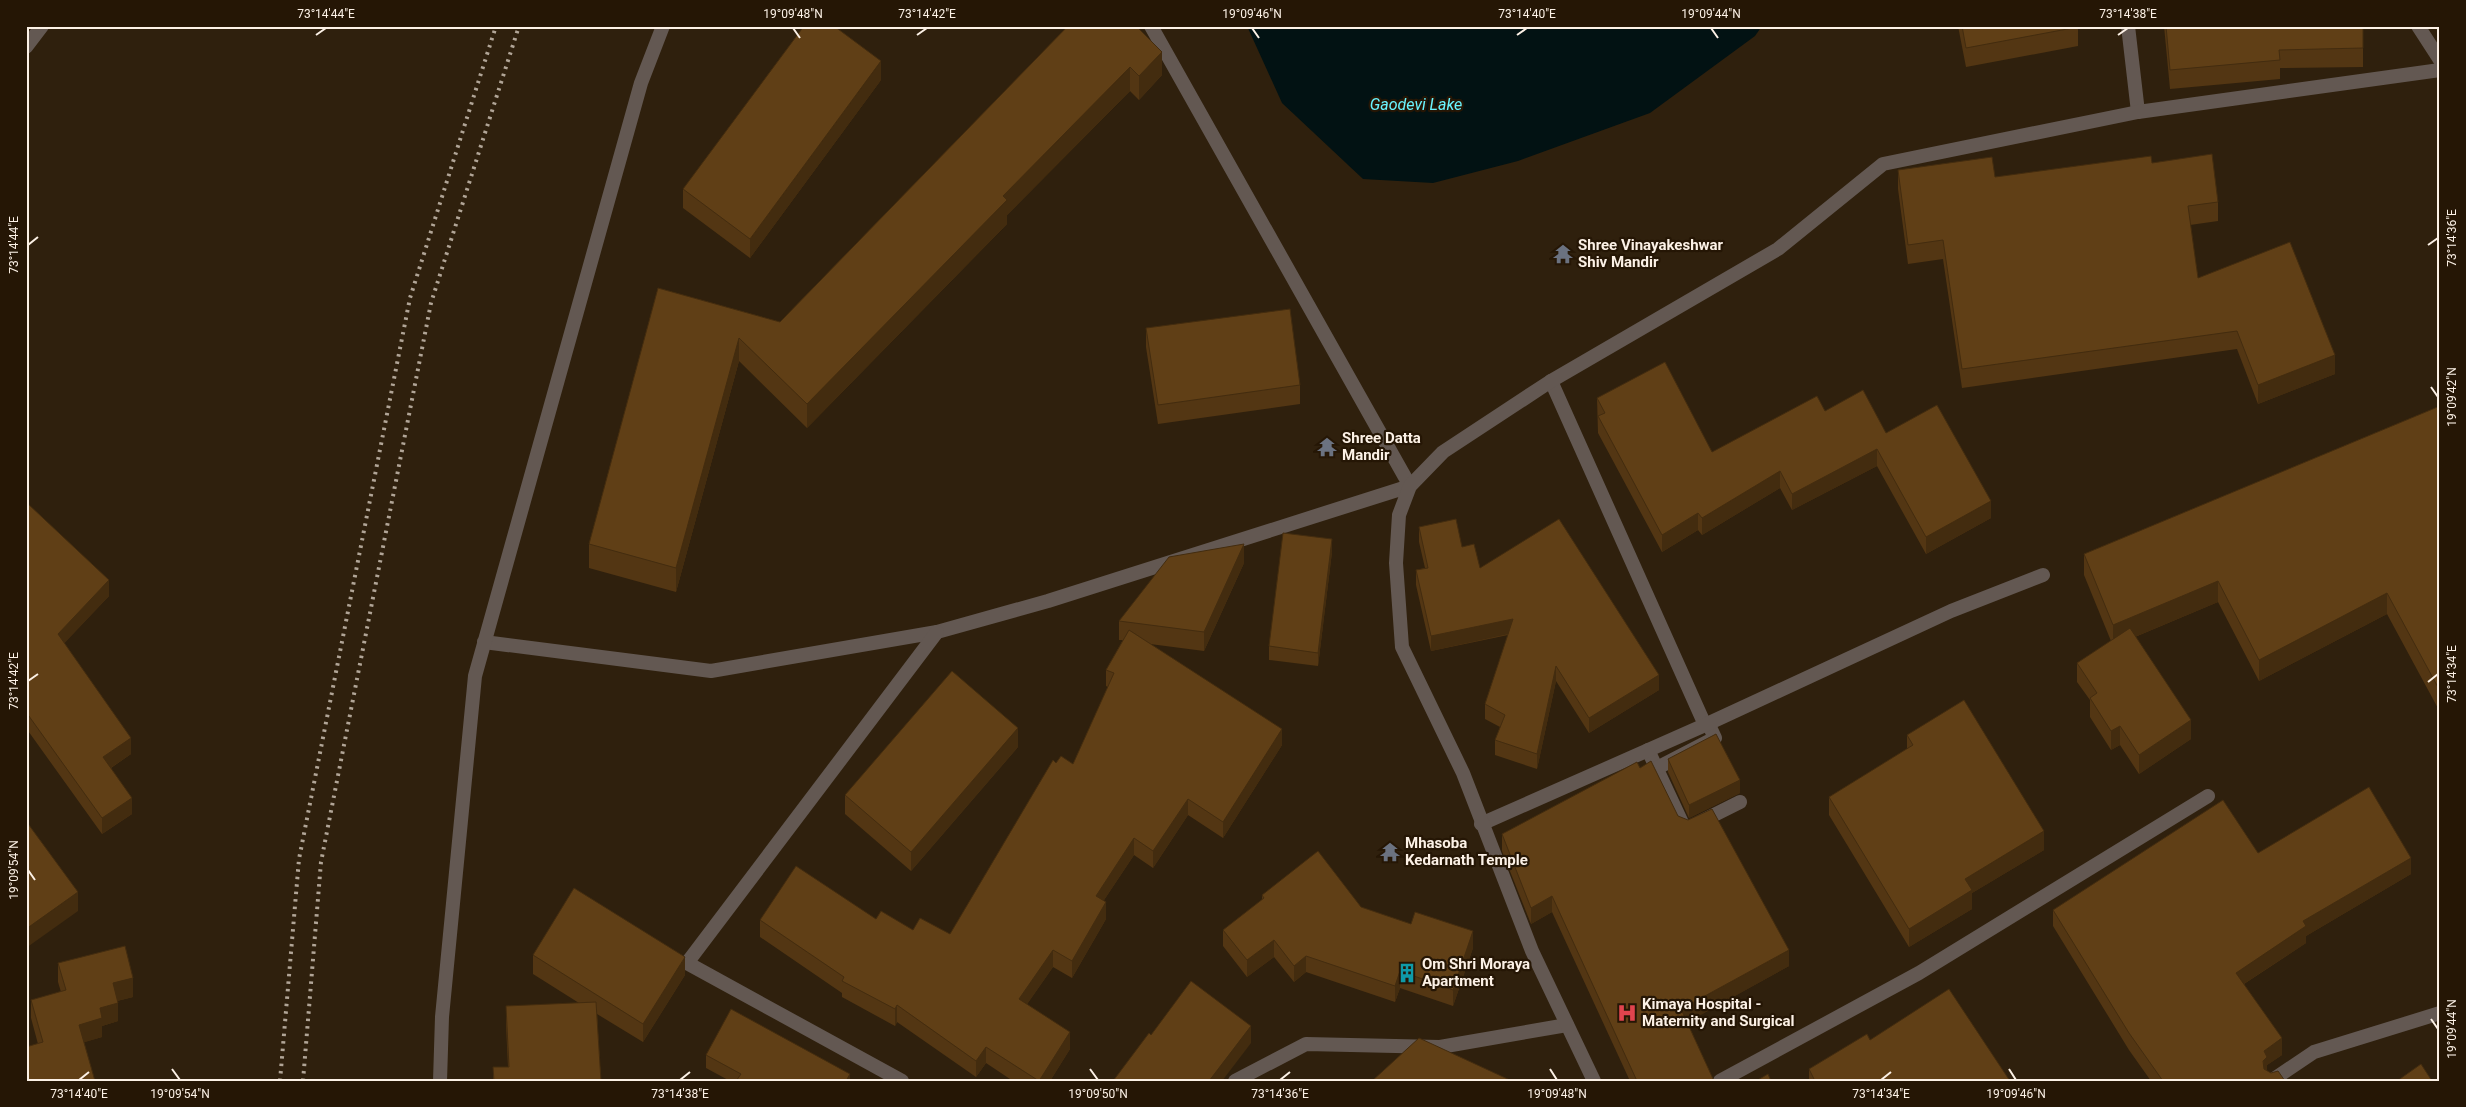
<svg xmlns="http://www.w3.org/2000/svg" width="2466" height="1107" viewBox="0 0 2466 1107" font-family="Roboto,sans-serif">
<rect width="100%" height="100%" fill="#2f200d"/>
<path fill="#021213" d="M1247 26H1762L1755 36 1650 113 1518 161 1433 183 1363 179 1282 103Z"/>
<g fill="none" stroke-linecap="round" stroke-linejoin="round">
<g stroke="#635852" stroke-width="14">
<path d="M2128 26 2138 112"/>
<path d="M2418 26 2440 60"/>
<path d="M26 47 42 26"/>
<path d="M1551 381 1705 725"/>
<path d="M484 642 711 671 937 632 1048 601 1410 486 1151 26"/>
<path d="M1648 750 1683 825 1688 828 1740 802"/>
<path d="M1657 768 1715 738 1708 723"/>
<path d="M1481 824 1705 725 1951 611 2043 575"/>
<path d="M440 1081 442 1017 475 676 641 83 663 26"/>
<path d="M902 1081 687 963 937 632"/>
<path d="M1235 1081 1306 1044 1440 1047 1567 1025"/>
<path d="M1594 1081 1532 951 1463 773 1402 647 1396 563 1399 515 1410 486 1443 452 1551 381 1778 249 1883 164 2138 112 2440 70"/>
<path d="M1720 1081 1919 973 2208 796"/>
<path d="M2271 1081 2314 1052 2440 1013"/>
</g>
<g stroke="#b1a597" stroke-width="4" stroke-dasharray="2.5 5" stroke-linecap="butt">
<path d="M280 1081 299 859 410 298 496 26"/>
<path d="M303 1081 321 862 431 303 519 26"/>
</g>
</g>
<g fill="#533613">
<path d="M1068 26 1162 75 1139 100 1130 91 1007 215V224L807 428 739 361 676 592 589 568V544L658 288 780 322Z"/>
<path d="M1958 26H2094L2078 29V46L1966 67Z"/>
<path d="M2164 26H2363V67L2280 68V79L2170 89Z"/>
<path d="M881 80 750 258 683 208V189Z"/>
<path d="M2152 163 2218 202V221L2190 225 2198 278 2335 374 2258 404 2237 349 1962 388 1943 259 1908 264 1898 189V170L1995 177Z"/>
<path d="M1146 328 1300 385V404L1158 424 1146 347Z"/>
<path d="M1597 398 1712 452 1825 411 1886 433 1991 518 1926 554 1877 466 1792 510 1780 488 1702 535 1698 530 1662 552 1598 433Z"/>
<path d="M2440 406V712L2387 614 2259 681 2218 602 2135 637 2191 739 2139 774 2120 745 2111 750 2090 717V700L2077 682V663L2111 641 2084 575V554Z"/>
<path d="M26 502 109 596 64 643 131 754 111 768 132 814 102 834 26 728Z"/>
<path d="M1419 527 1462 547 1480 568 1659 690 1589 733 1556 681 1537 769 1495 755V740L1500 727 1485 719V704L1508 635 1431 651 1416 585V570L1425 568 1419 542Z"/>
<path d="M1332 552 1318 666 1269 660V646Z"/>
<path d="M1244 563 1204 651 1150 644 1282 745 1223 838 1188 815 1153 868 1134 855 1104 900 1106 919 1072 978 1053 967 1027 1004 1070 1049 1050 1081H1013L986 1063 976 1077 897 1022 895 1026 842 997V993L760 937V920L876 919 913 930 950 934 1056 763 1073 764 1108 687 1106 686V670L1123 640H1119V621Z"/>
<path d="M1907 735 2044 850 1972 893V909L1909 947 1829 815V797L1907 749Z"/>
<path d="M1018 747 911 871 845 814V795Z"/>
<path d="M1668 759 1740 793 1689 818 1668 772Z"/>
<path d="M1640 768 1678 816 1789 966 1687 1022 1714 1081H1630L1552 912 1531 924 1502 851V834Z"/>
<path d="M2258 853 2411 874 2306 936V943L2244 984 2282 1055 2267 1065V1071L2285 1081H2151L2129 1050 2053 926V910Z"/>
<path d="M1262 895 1361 907 1473 948 1453 1006 1400 988 1395 1002 1306 972 1294 982 1274 957 1247 977 1223 946V930L1262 900Z"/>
<path d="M533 955 685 975 643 1042 597 1014 601 1081H493V1067H508L506 1025V1006L579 1003 533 974Z"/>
<path d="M58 963 133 997 117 1001 118 1021 102 1026V1037L84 1042 38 1044 31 1018V1000L61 992 58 982Z"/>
<path d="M1870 1040 2010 1081H1809V1069Z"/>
<path d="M706 1055 850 1081H730L706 1068Z"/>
</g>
<g fill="#432c0f">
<path d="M1162 52V75L1139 100V76Z"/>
<path d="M881 61V80L750 258V239Z"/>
<path d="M1130 67V91L1007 215V224L807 428V404L1003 196Z"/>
<path d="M739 338V361L676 592V568Z"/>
<path d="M2335 355V374L2258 404V385Z"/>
<path d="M1877 449V466L1792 510V494Z"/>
<path d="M1780 471V488L1702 535V518Z"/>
<path d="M1991 501V518L1926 554V537Z"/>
<path d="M1698 513V530L1662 552V535Z"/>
<path d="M1332 539V552L1318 666V653Z"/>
<path d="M1244 544V563L1204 651V632Z"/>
<path d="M109 580V596L58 650V634Z"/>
<path d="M2218 581V602L2113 646V625Z"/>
<path d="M2387 593V614L2259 681V660Z"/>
<path d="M1513 619V633L1431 651V636Z"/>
<path d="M1556 666V681L1537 769V754Z"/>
<path d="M1659 675V690L1589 733V718Z"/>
<path d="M2191 720V739L2139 774V755Z"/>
<path d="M2120 726V745L2111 750V731Z"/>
<path d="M1018 728V747L911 871V852Z"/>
<path d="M1282 729V745L1223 838V822Z"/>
<path d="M131 738V754L103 773V757Z"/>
<path d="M1740 780V793L1689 818V805Z"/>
<path d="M132 798V814L102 834V818Z"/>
<path d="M1188 799V815L1153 868V851Z"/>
<path d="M2044 831V850L1972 893V909L1909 947V929L1965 879Z"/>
<path d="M1134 838V855L1096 912V896Z"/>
<path d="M2411 858V874L2306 936V943L2236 989V973L2303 921Z"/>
<path d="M78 892V911L26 948V929Z"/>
<path d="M1552 896V912L1531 924V908Z"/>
<path d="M1106 902V919L1072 978V961Z"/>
<path d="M1473 931V948L1453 1006V990Z"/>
<path d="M1274 940V957L1247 977V960Z"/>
<path d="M1053 950V967L1019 1016V999Z"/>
<path d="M1789 950V966L1681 1026V1009Z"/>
<path d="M1306 956V972L1294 982V966Z"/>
<path d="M685 957V975L643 1042V1024Z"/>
<path d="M1400 971V988L1395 1002V986Z"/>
<path d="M133 978V997L113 1002V983Z"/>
<path d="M118 1003V1021L102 1026V1037L79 1044V1025L100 1008Z"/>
<path d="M897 1005V1022L895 1026V1009Z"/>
<path d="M1251 1026V1043L1222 1081H1209Z"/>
<path d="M1070 1032V1049L1050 1081H1039Z"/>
<path d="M2282 1038V1055L2267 1065V1073L2263 1078 2264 1051Z"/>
<path d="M986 1047V1063L976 1077V1061Z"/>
<path d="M850 1074V1081H846Z"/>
</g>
<g fill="#603f16" stroke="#432c0f">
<path d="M804 26H834L881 61 750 239 683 189Z"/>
<path d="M1068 26H1136L1162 52 1139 76 1130 67 1003 196 1007 200 807 404 739 338 676 568 589 544 658 288 780 322Z"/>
<path d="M1962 26H2078V27L1966 48Z"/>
<path d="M2166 26H2363V48L2279 50 2280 60 2170 70Z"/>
<path d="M2212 154 2218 202 2188 206 2198 278 2290 242 2335 355 2258 385 2237 331 1962 369 1943 240 1908 245 1898 170 1992 157 1995 177 2151 156 2152 163Z"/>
<path d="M1290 309 1300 385 1158 405 1146 328Z"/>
<path d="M1665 362 1712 452 1817 396 1825 411 1863 390 1886 433 1937 405 1991 501 1926 537 1877 449 1792 494 1780 471 1702 518 1698 513 1662 535 1598 416 1605 413 1597 398Z"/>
<path d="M2440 406V691L2387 593 2259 660 2218 581 2113 625 2084 554Z"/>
<path d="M26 502 109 580 58 634 131 738 103 757 132 798 102 818 26 712Z"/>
<path d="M1456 519 1462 547 1474 544 1480 568 1559 519 1659 675 1589 718 1556 666 1537 754 1495 740 1505 715 1485 704 1513 619 1431 636 1416 570 1428 568 1419 527Z"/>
<path d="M1283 533 1332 539 1318 653 1269 646Z"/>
<path d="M1244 544 1204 632 1119 621 1169 557Z"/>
<path d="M2130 628 2191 720 2139 755 2120 726 2111 731 2090 698 2097 693 2077 663Z"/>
<path d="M1129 630 1282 729 1223 822 1188 799 1153 851 1134 838 1096 896 1106 902 1072 961 1053 950 1019 999 1070 1032 1039 1081 986 1047 976 1061 897 1005 895 1009 842 981 844 977 760 920 796 866 876 919 881 911 913 930 920 918 950 934 1053 760 1056 763 1061 756 1073 764 1114 673 1106 670Z"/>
<path d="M952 671 1018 728 911 852 845 795Z"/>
<path d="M1964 700 2044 831 1965 879 1972 890 1909 929 1829 797 1913 745 1907 735Z"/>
<path d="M1716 734 1740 780 1689 805 1668 759Z"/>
<path d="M1651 761 1678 816 1688 820 1712 809 1789 950 1681 1009 1714 1081H1637L1552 896 1531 908 1502 834 1637 762 1640 768Z"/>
<path d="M2369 787 2411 858 2303 921 2306 926 2236 973 2282 1038 2264 1051 2267 1057 2263 1061 2264 1069 2271 1073 2278 1071 2285 1081H2163L2129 1033 2053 910 2223 800 2258 853Z"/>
<path d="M26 821 78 892 26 929Z"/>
<path d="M1318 851 1361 907 1411 924 1415 912 1473 931 1453 990 1400 971 1395 986 1306 956 1294 966 1274 940 1247 960 1223 930 1264 898 1262 895Z"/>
<path d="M574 888 685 957 643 1024 533 955Z"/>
<path d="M125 946 133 978 113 983 118 1003 100 1008 102 1018 79 1025 95 1081H26V1047L43 1042 31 1000 66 990 58 963Z"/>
<path d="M1191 981 1251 1026 1209 1081H1113L1149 1033 1151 1035Z"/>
<path d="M1949 989 2010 1081H1815L1809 1069 1867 1034 1870 1040Z"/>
<path d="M596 1002 601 1081H494L493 1067H509L506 1006Z"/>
<path d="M731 1009 850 1074 846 1081H736L741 1074 706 1055Z"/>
<path d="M1419 1038 1512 1081H1372Z"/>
<path d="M2421 1064 2432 1081H2397Z"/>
<path d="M1768 1074 1771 1081H1756Z"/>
</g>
<path fill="none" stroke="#fcf1e6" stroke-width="2" d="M793 28 800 38M1252 28 1259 38M1711 28 1718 38M316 35 326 28M917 35 927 28M1517 35 1527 28M2118 35 2128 28M28 245 38 237M2428 245 2438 238M2431 387 2438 397M28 681 38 674M2428 682 2438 674M28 870 35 880M2431 1019 2438 1029M172 1069 180 1080M1090 1069 1098 1080M1550 1069 1557 1080M2009 1069 2016 1080M79 1080 89 1072M680 1080 690 1072M1280 1080 1290 1072M1881 1080 1891 1072"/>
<defs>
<symbol id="temple-bare" viewBox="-9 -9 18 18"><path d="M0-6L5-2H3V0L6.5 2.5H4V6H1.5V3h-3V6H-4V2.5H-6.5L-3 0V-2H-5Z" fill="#6b7280" stroke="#251605" stroke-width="2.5" paint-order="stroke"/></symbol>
<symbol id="building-bare" viewBox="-9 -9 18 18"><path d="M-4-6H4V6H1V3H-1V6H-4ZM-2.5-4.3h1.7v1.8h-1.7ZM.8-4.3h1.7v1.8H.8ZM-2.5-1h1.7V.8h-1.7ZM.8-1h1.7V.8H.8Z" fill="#0f9aa8" stroke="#251605" stroke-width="2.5" paint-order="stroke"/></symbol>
<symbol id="hospital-bare" viewBox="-9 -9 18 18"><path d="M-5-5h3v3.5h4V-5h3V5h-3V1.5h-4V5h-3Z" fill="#e0444e" stroke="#251605" stroke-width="2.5" paint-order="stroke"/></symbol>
</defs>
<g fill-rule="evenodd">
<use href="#temple-bare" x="1549" y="240" width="28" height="28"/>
<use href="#temple-bare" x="1313" y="433" width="28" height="28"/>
<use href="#temple-bare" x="1376" y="838" width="28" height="28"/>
<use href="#building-bare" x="1393" y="959" width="28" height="28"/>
<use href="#hospital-bare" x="1613" y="999" width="28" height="28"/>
</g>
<g text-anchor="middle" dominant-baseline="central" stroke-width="4.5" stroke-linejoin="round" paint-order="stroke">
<g font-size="15" font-weight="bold" fill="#fcf1e6" stroke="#251605" text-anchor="start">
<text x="1578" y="245">Shree Vinayakeshwar<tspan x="1578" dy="17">Shiv Mandir</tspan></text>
<text x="1342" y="438">Shree Datta<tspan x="1342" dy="17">Mandir</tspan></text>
<text x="1405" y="843">Mhasoba<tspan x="1405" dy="17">Kedarnath Temple</tspan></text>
<text x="1422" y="964">Om Shri Moraya<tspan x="1422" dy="17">Apartment</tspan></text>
<text x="1642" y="1004">Kimaya Hospital -<tspan x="1642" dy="17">Maternity and Surgical</tspan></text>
</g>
<g font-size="16" font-style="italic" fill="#6af5ff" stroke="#251605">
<text x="1416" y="104">Gaodevi Lake</text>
</g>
</g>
<rect width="2466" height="1107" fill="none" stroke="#251605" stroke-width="55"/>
<rect x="28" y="28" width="2410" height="1052" fill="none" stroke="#fcf1e6" stroke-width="2"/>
<g font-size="12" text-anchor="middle" fill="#fcf1e6">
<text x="326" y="18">73°14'44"E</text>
<text x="793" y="18">19°09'48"N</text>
<text x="927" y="18">73°14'42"E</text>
<text x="1252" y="18">19°09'46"N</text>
<text x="1527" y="18">73°14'40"E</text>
<text x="1711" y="18">19°09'44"N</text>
<text x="2128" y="18">73°14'38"E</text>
<text transform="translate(2452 238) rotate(-90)" y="4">73°14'36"E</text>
<text transform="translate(14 245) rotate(-90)" y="4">73°14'44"E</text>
<text transform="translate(2452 397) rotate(-90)" y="4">19°09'42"N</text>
<text transform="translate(2452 674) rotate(-90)" y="4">73°14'34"E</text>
<text transform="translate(14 681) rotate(-90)" y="4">73°14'42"E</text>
<text transform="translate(14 870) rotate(-90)" y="4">19°09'54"N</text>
<text transform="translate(2452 1029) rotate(-90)" y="4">19°09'44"N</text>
<text x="79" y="1098">73°14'40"E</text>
<text x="180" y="1098">19°09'54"N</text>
<text x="680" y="1098">73°14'38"E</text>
<text x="1098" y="1098">19°09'50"N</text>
<text x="1280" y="1098">73°14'36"E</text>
<text x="1557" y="1098">19°09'48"N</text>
<text x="1881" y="1098">73°14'34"E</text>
<text x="2016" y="1098">19°09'46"N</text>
</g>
</svg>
